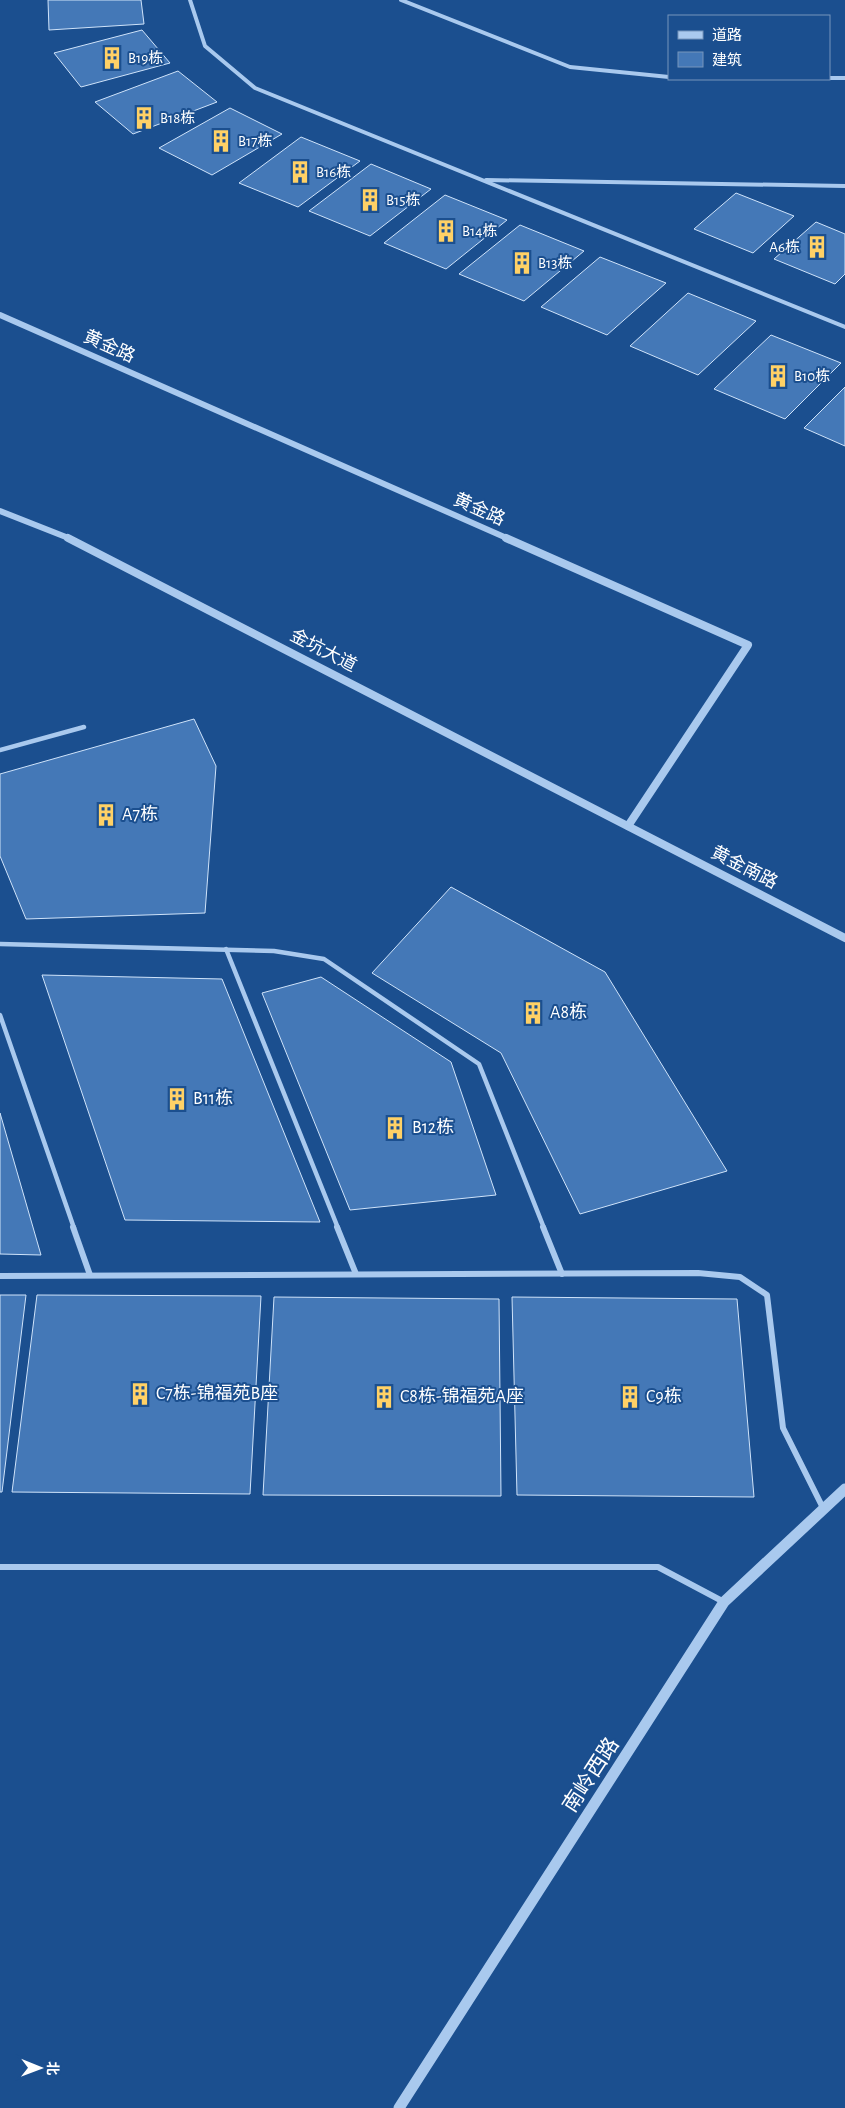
<svg xmlns="http://www.w3.org/2000/svg" width="845" height="2108" viewBox="0 0 845 2108" font-family="'Alegreya Sans','Noto Sans SC',sans-serif">
<rect width="100%" height="100%" fill="#1b4f8f"/>
<g fill="#4478b7" stroke="#cfe3fa">
<path d="M48 0H141L144 24 49 30Z"/>
<path d="M142 30 170 63 81 87 54 53Z"/>
<path d="M178 71 217 102 133 134 95 102Z"/>
<path d="M230 108 282 134 212 175 159 148Z"/>
<path d="M301 137 360 161 298 207 239 183Z"/>
<path d="M371 164 431 189 370 236 309 211Z"/>
<path d="M736 193 794 216 753 253 694 229Z"/>
<path d="M445 195 507 220 446 269 384 243Z"/>
<path d="M816 222 845 234V274L835 284 774 259Z"/>
<path d="M520 225 584 251 524 301 459 274Z"/>
<path d="M600 257 666 283 607 335 541 307Z"/>
<path d="M688 293 756 321 698 375 630 346Z"/>
<path d="M771 335 841 363 785 419 714 389Z"/>
<path d="M845 387V446L804 428Z"/>
<path d="M194 719 216 766 205 913 26 919 0 856V774Z"/>
<path d="M451 887 605 972 727 1171 580 1214 501 1053 372 973Z"/>
<path d="M42 975 222 979 320 1222 125 1220Z"/>
<path d="M321 977 451 1062 496 1195 350 1210 262 993Z"/>
<path d="M0 1113 41 1255 0 1254Z"/>
<path d="M0 1295H26L2 1492H0Z"/>
<path d="M37 1295 261 1296 250 1494 12 1492Z"/>
<path d="M274 1297 499 1299 501 1496 263 1495Z"/>
<path d="M512 1297 737 1299 754 1497 517 1495Z"/>
</g>
<g fill="none" stroke-linecap="round" stroke-linejoin="round">
<g stroke="#a9c9ee" stroke-width="4">
<path d="M190 0 205 46 255 88 845 327"/>
<path d="M401 0 570 67 669 77"/>
<path d="M829 78H845"/>
<path d="M486 180 845 186"/>
</g>
<g stroke="#a9c9ee" stroke-width="4.5">
<path d="M0 750 84 727"/>
<path d="M0 944 274 951 324 959 479 1064 544 1228"/>
<path d="M226 949 338 1228"/>
<path d="M0 1015 74 1228"/>
</g>
<g stroke="#a9c9ee" stroke-width="6">
<path d="M73 1227 90 1275"/>
<path d="M337 1227 356 1274"/>
<path d="M543 1227 562 1274"/>
<path d="M0 1276 698 1273 740 1277 767 1295 783 1428 823 1508"/>
<path d="M0 1567H658L724 1602"/>
</g>
<g stroke="#a9c9ee" stroke-width="6">
<path d="M0 315 509 539"/>
<path d="M0 511 71 539"/>
</g>
<g stroke="#a9c9ee" stroke-width="8">
<path d="M68 538 845 938"/>
<path d="M506 538 748 645 628 826"/>
</g>
<path stroke="#a9c9ee" stroke-width="11" d="M399 2108 724 1602 845 1489"/>
</g>
<defs>
<symbol id="building-bare" viewBox="-9 -9 18 18"><path d="M-4-6H4V6H1V3H-1V6H-4ZM-2.5-4.3h1.7v1.8h-1.7ZM.8-4.3h1.7v1.8H.8ZM-2.5-1h1.7V.8h-1.7ZM.8-1h1.7V.8H.8Z" fill="#ffd166" stroke="#1b4f8f" stroke-width="2.5" paint-order="stroke"/></symbol>
</defs>
<g fill-rule="evenodd">
<use href="#building-bare" x="96" y="42" width="32" height="32"/>
<use href="#building-bare" x="128" y="102" width="32" height="32"/>
<use href="#building-bare" x="205" y="125" width="32" height="32"/>
<use href="#building-bare" x="284" y="156" width="32" height="32"/>
<use href="#building-bare" x="354" y="184" width="32" height="32"/>
<use href="#building-bare" x="430" y="215" width="32" height="32"/>
<use href="#building-bare" x="801" y="231" width="32" height="32"/>
<use href="#building-bare" x="506" y="247" width="32" height="32"/>
<use href="#building-bare" x="762" y="360" width="32" height="32"/>
<use href="#building-bare" x="90" y="799" width="32" height="32"/>
<use href="#building-bare" x="517" y="997" width="32" height="32"/>
<use href="#building-bare" x="161" y="1083" width="32" height="32"/>
<use href="#building-bare" x="379" y="1112" width="32" height="32"/>
<use href="#building-bare" x="124" y="1378" width="32" height="32"/>
<use href="#building-bare" x="368" y="1381" width="32" height="32"/>
<use href="#building-bare" x="614" y="1381" width="32" height="32"/>
</g>
<g text-anchor="middle" dominant-baseline="central" stroke-width="4" stroke-linejoin="round" paint-order="stroke">
<g font-size="15" fill="#fff" stroke="#1b4f8f" text-anchor="start">
<text x="128" y="58">B19栋</text>
<text x="160" y="118">B18栋</text>
<text x="238" y="141">B17栋</text>
<text x="316" y="172">B16栋</text>
<text x="386" y="200">B15栋</text>
<text x="462" y="231">B14栋</text>
<text x="800" y="247" text-anchor="end">A6栋</text>
<text x="538" y="263">B13栋</text>
<text x="794" y="376">B10栋</text>
</g>
<g font-size="18" fill="#fff" stroke="#1b4f8f">
<text transform="translate(109 347) rotate(24)">黄金路</text>
<text transform="translate(479 510) rotate(24)">黄金路</text>
<text transform="translate(323 651) rotate(27)">金坑大道</text>
<text transform="translate(744 868) rotate(27)">黄金南路</text>
</g>
<g font-size="18" fill="#fff" stroke="#1b4f8f" text-anchor="start">
<text x="122" y="815">A7栋</text>
<text x="550" y="1013">A8栋</text>
<text x="193" y="1099">B11栋</text>
<text x="412" y="1128">B12栋</text>
<text x="156" y="1394">C7栋-锦福苑B座</text>
<text x="400" y="1397">C8栋-锦福苑A座</text>
<text x="646" y="1397">C9栋</text>
</g>
<g font-size="21" fill="#fff" stroke="#1b4f8f">
<text transform="translate(591 1775) rotate(-57)">南岭西路</text>
</g>
</g>
<rect x="668" y="15" width="162" height="65" fill="#1b4f8f" stroke="#7695bc"/>
<rect x="678" y="31" width="25" height="8" fill="#a9c9ee" stroke="#7695bc"/>
<text x="712" y="40" font-size="15" fill="#ffffff">道路</text>
<rect x="678" y="52" width="25" height="15" fill="#4478b7" stroke="#7695bc"/>
<text x="712" y="65" font-size="15" fill="#ffffff">建筑</text>
<g transform="translate(40 2068) rotate(91)" stroke="#1b4f8f" stroke-width="4" paint-order="stroke">
<path d="M0-4L9 19L0 12L-9 19Z" fill="#ffffff"/>
<text y="-8" font-size="14" font-weight="bold" text-anchor="middle" fill="#ffffff">北</text>
</g>
</svg>
